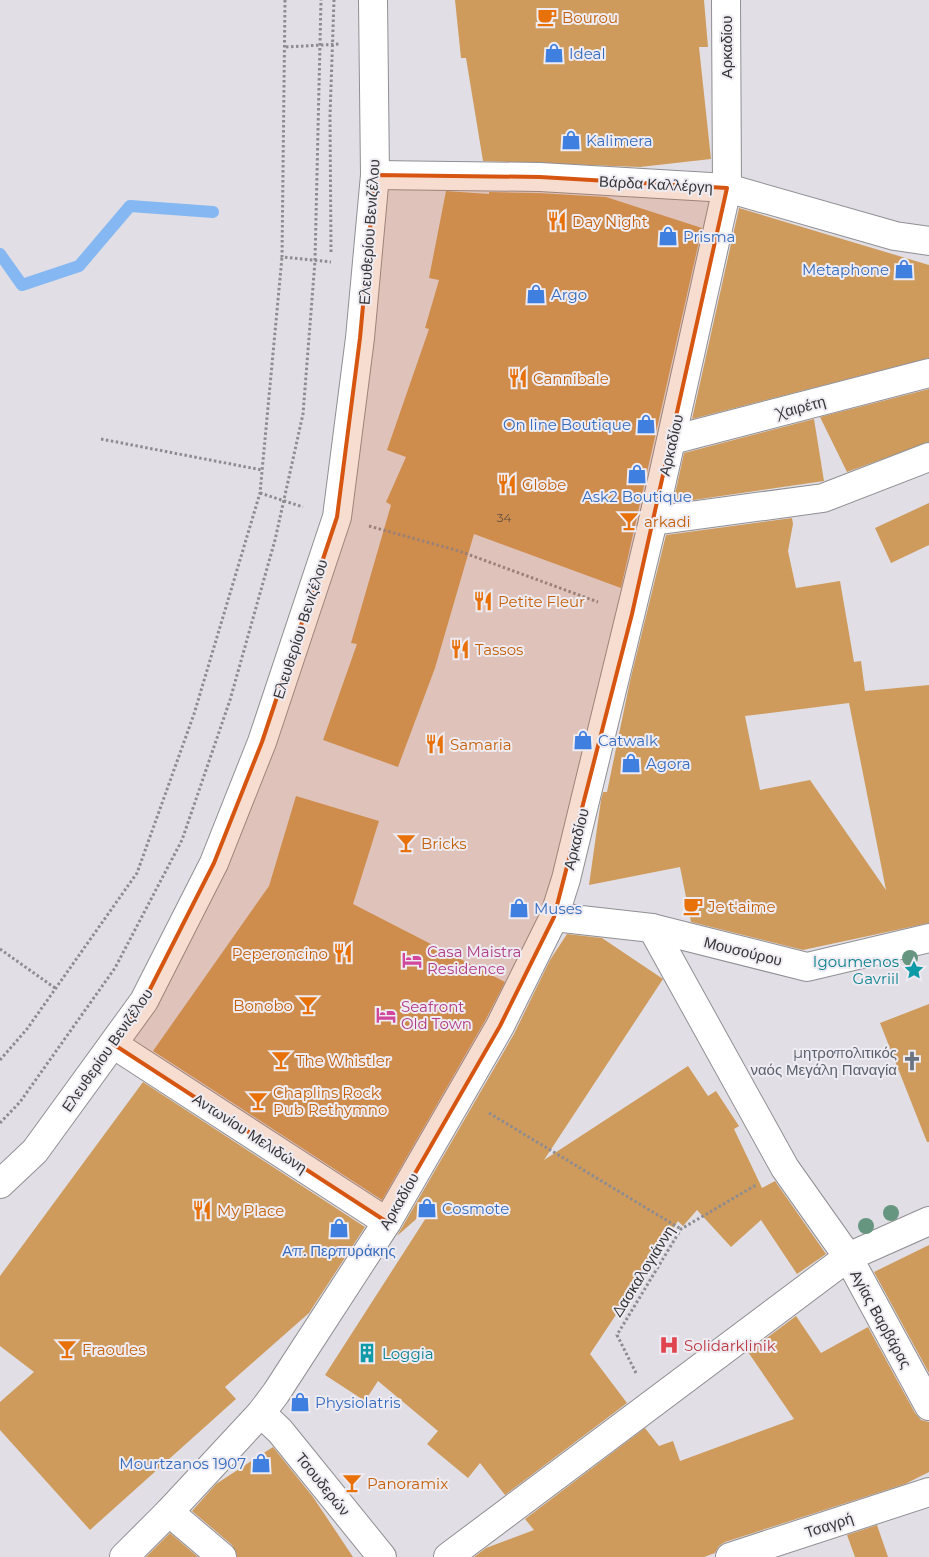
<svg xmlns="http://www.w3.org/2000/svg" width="929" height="1557" viewBox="0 0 929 1557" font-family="Montserrat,sans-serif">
<rect width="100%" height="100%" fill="#e1dfe5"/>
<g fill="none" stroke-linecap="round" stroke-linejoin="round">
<path stroke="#85b8f2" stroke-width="12" d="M0 254 22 285 79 266 130 206 213 212"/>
</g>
<g fill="#ce9b5d" fill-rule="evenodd">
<path d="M455 0H704L708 47H699L711 159 640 167 483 161 466 58H461Z"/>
<path d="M446 191 489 194V192L539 193 606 197 702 228 621 588 474 534 435 668 398 767 323 740 357 644 351 643 391 505 386 502 406 457 387 450 429 329 425 328 439 280 429 278Z"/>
<path d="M739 208 929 265V358L692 419Z"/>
<path d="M929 389V442L847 472 820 417Z"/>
<path d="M814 419 824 481 673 503 684 453Z"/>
<path d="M929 503V545L891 563 875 528Z"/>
<path d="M792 518 793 524 788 551 796 588 840 581 854 662 861 661 865 691 929 685V923L803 950 691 922 680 867 589 885 601 800 603 792H607L630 681 666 535ZM849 703 886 890 810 780 760 790 745 716Z"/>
<path d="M296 796 379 821 353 904 505 982 486 1019 382 1200 153 1051 269 886Z"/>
<path d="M567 934 602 938 663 979 544 1160 688 1066 708 1096 716 1091 739 1126 734 1129 762 1188 775 1181 826 1254 797 1274 761 1220 731 1247 697 1210 683 1226 678 1221 590 1354 627 1403 505 1495 480 1463 468 1478 427 1444 438 1431 378 1381 365 1401 325 1375 433 1207 431 1206 397 1236 514 1034 550 960Z"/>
<path d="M929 1004V1142H927L880 1023Z"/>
<path d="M143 1082 365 1227 309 1313 225 1387 236 1399 90 1530 0 1430V1402L34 1372 0 1346V1276Z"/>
<path d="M929 1245V1373L874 1272Z"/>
<path d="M796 1316 821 1353 868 1327 915 1413 921 1420 929 1422V1472L905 1484 725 1542 719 1546 715 1553 704 1557H474L486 1548 534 1530 525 1519 645 1428 659 1446 673 1441 680 1461 794 1419 748 1352Z"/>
<path d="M273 1447 313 1497 353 1557H237L232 1545 192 1511 216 1484Z"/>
<path d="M877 1525 888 1557H855L847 1535Z"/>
<path d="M170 1533 198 1557H146Z"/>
</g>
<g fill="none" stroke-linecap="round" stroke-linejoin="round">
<defs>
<g id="minor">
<path d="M375 175 540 177 727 188 895 236 929 241"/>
<path d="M672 440 929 373"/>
<path d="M653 521 823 498 929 457"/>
<path d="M554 917 652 928 807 967 929 938"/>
<path d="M652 928 785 1168 848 1257 929 1406"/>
<path d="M113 1044 387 1222"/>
<path d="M261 1413 280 1431 382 1557"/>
<path d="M169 1512 222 1557"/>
<path d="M124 1557 169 1512 261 1413 276 1393 387 1222 500 1026 554 917 566 879 653 521 727 188 726 0"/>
<path d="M448 1557 848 1257 929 1221"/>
<path d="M730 1557 929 1492"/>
</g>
<path id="major" d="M0 1184 35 1151 144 1001 214 863 262 742 337 517 360 338 375 175 373 0"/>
</defs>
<use href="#minor" stroke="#908f94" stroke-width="30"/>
<use href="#major" stroke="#908f94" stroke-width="30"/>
<g stroke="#8d8c90" stroke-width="3" stroke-dasharray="2.5 2.5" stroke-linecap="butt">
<path d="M285 0 282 257 331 262"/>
<path d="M286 47 340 44"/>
<path d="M331 252 330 116 334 0"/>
<path d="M101 439 262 470"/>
<path d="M260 493 303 507"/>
<path d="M369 526 459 551 598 602"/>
<path d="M0 949 55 988"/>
<path d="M0 1060 27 1029 137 873 194 714 260 493 282 257"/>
<path d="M489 1113 681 1229"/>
<path d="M0 1123 20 1102 115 968 182 840 230 700 275 540 303 414 315 261 321 0"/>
<path d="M636 1373 617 1335 681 1229 756 1185"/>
</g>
<use href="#minor" stroke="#fff" stroke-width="28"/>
<use href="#major" stroke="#fff" stroke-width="28"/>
</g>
<g fill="#679680">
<circle cx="910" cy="958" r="8"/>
<circle cx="891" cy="1213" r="8"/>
<circle cx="866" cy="1226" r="8"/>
</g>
<path fill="#d65510" fill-opacity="0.2" stroke="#d65510" stroke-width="4" stroke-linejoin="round" d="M375 175 540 177 727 188 632 614 554 917 500 1026 387 1222 113 1044 144 1001 214 863 262 742 337 517 360 338Z"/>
<defs>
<symbol id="cafe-bare" viewBox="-9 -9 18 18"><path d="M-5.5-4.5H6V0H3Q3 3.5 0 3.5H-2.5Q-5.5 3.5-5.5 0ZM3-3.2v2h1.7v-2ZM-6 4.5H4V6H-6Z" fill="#e8710a" stroke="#eeecf2" stroke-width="2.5" paint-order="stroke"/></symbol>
<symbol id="shop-bare" viewBox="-9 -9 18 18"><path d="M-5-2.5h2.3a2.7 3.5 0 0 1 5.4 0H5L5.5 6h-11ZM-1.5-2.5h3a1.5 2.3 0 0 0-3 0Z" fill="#3f7fe0" stroke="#eeecf2" stroke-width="2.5" paint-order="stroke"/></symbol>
<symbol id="restaurant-bare" viewBox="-9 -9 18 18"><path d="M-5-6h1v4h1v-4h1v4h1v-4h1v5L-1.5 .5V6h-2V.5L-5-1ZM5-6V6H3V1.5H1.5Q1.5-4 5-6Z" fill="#e8710a" stroke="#eeecf2" stroke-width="2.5" paint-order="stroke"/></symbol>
<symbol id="bar-bare" viewBox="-9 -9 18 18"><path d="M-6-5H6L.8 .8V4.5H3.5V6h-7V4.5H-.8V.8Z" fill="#e8710a" stroke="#eeecf2" stroke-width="2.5" paint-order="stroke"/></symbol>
<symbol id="hotel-bare" viewBox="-9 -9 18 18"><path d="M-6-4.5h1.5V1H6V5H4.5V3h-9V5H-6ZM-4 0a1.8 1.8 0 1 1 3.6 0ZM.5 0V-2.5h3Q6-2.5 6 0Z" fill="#d1479c" stroke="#eeecf2" stroke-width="2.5" paint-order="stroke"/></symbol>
<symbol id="sight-bare" viewBox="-9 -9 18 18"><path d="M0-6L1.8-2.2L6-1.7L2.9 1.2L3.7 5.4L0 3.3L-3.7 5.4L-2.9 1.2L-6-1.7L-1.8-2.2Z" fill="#0f9aa8" stroke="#eeecf2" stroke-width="2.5" paint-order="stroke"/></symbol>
<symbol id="church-bare" viewBox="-9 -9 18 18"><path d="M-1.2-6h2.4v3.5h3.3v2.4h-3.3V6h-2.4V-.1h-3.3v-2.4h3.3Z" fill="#6b7280" stroke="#eeecf2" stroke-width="2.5" paint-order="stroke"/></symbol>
<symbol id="hospital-bare" viewBox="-9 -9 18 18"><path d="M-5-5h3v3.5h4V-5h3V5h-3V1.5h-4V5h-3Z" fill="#e0444e" stroke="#eeecf2" stroke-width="2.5" paint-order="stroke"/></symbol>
<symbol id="building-bare" viewBox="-9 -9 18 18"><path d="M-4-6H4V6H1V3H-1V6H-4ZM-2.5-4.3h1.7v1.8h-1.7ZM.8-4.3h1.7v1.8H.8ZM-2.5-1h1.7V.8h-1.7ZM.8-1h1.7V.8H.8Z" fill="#0f9aa8" stroke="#eeecf2" stroke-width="2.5" paint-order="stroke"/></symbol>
</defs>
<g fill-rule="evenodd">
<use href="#cafe-bare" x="533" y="3" width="28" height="28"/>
<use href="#shop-bare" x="540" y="39" width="28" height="28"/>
<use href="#shop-bare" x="557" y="126" width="28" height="28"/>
<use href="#restaurant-bare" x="543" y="207" width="28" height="28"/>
<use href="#shop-bare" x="654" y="222" width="28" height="28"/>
<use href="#shop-bare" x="890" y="255" width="28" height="28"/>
<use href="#shop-bare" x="522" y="280" width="28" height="28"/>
<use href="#restaurant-bare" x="504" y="364" width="28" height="28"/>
<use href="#shop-bare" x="632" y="410" width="28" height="28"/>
<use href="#shop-bare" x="623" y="460" width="28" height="28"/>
<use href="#restaurant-bare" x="493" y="470" width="28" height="28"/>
<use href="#bar-bare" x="615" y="507" width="28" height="28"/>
<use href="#restaurant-bare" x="469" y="587" width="28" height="28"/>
<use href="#restaurant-bare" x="446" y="635" width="28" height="28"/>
<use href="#shop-bare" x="569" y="726" width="28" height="28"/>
<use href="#restaurant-bare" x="421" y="730" width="28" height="28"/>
<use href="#shop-bare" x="617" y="749" width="28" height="28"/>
<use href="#bar-bare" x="392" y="829" width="28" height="28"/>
<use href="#cafe-bare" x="679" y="892" width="28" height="28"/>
<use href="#shop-bare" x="505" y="894" width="28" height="28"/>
<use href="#restaurant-bare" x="329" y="939" width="28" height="28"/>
<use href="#hotel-bare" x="398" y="946" width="28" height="28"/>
<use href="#sight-bare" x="900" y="956" width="28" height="28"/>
<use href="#bar-bare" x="294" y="991" width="28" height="28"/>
<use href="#hotel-bare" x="372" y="1001" width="28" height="28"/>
<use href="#bar-bare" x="267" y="1046" width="28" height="28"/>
<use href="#church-bare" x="898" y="1047" width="28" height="28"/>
<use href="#bar-bare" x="244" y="1087" width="28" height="28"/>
<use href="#shop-bare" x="413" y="1194" width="28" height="28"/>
<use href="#restaurant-bare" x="188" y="1196" width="28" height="28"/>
<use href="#shop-bare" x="325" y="1214" width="28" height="28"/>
<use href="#hospital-bare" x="655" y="1331" width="28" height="28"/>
<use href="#bar-bare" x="53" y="1335" width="28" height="28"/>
<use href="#building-bare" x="353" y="1339" width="28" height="28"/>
<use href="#shop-bare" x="286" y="1388" width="28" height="28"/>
<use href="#shop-bare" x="247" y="1449" width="28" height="28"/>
<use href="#bar-bare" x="338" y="1469" width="28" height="28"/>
</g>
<g text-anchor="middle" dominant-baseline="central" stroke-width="4" stroke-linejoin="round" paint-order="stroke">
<g font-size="12" fill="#5c4e40">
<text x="504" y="517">34</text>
</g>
<g font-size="15" fill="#c56008" stroke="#eeecf2" text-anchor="start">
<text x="562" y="17">Bourou</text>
<text x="572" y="221">Day Night</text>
<text x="533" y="378">Cannibale</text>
<text x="522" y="484">Globe</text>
<text x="644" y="521">arkadi</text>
<text x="498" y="601">Petite Fleur</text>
<text x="475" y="649">Tassos</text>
<text x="450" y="744">Samaria</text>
<text x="421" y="843">Bricks</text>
<text x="708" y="906">Je t'aime</text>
<text x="328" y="953" text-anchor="end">Peperoncino</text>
<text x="293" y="1005" text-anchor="end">Bonobo</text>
<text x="296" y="1060">The Whistler</text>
<text x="273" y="1092">Chaplins Rock<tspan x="273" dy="17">Pub Rethymno</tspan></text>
<text x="217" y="1210">My Place</text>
<text x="82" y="1349">Fraoules</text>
<text x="367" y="1483">Panoramix</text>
</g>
<g font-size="15" fill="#363537" stroke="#eeecf2">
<text transform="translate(726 47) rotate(-90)">Αρκαδίου</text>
<text transform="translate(656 184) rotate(3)">Βάρδα Καλλέργη</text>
<text transform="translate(369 232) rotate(-86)">Ελευθερίου Βενιζέλου</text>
<text transform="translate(801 407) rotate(-15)">Χαιρέτη</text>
<text transform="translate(671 445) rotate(-77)">Αρκαδίου</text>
<text transform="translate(300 629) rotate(-72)">Ελευθερίου Βενιζέλου</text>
<text transform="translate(576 839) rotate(-76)">Αρκαδίου</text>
<text transform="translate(743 951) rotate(14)">Μουσούρου</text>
<text transform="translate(107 1050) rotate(-55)">Ελευθερίου Βενιζέλου</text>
<text transform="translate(250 1133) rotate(33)">Αντωνίου Μελιδώνη</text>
<text transform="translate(399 1201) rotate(-60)">Αρκαδίου</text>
<text transform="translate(643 1271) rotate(-58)">Δασκαλογιάννη</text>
<text transform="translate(881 1319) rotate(61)">Αγίας Βαρβάρας</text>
<text transform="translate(323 1484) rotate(51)">Τσουδερών</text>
<text transform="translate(829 1525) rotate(-18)">Τσαγρή</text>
</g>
<g font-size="15" fill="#366cbe" stroke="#eeecf2" text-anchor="start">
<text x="569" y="53">Ideal</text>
<text x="586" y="140">Kalimera</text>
<text x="683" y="236">Prisma</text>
<text x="889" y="269" text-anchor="end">Metaphone</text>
<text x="551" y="294">Argo</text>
<text x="631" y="424" text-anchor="end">On line Boutique</text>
<text x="637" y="496" text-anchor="middle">Ask2 Boutique</text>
<text x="598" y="740">Catwalk</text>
<text x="646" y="763">Agora</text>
<text x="534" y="908">Muses</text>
<text x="442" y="1208">Cosmote</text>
<text x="339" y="1250" text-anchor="middle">Απ. Περπυράκης</text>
<text x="315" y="1402">Physiolatris</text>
<text x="246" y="1463" text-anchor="end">Mourtzanos 1907</text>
</g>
<g font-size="15" fill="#b23c85" stroke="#eeecf2" text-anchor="start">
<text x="427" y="951">Casa Maistra<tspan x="427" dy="17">Residence</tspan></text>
<text x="401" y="1006">Seafront<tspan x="401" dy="17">Old Town</tspan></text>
</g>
<g font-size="15" fill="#0d838f" stroke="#eeecf2" text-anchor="end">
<text x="899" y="961">Igoumenos<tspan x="899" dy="17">Gavriil</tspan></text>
<text x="382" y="1353" text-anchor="start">Loggia</text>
</g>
<g font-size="15" fill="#5b616d" stroke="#eeecf2" text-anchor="end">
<text x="897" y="1052">μητροπολιτικός<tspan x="897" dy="17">ναός Μεγάλη Παναγία</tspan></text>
</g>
<g font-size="15" fill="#be3a42" stroke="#eeecf2" text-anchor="start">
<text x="684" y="1345">Solidarklinik</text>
</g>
</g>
</svg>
